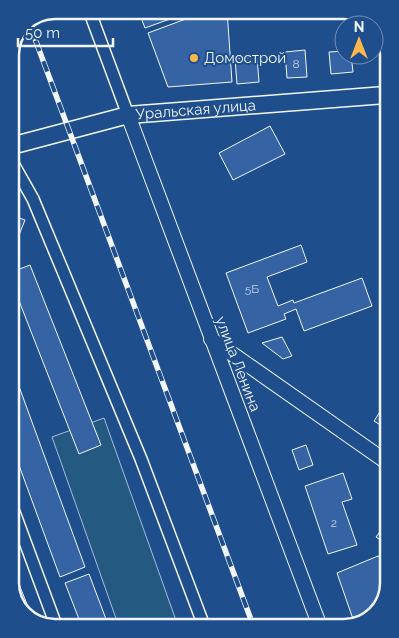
<svg xmlns="http://www.w3.org/2000/svg" width="399" height="638" viewBox="0 0 399 638" font-family="Raleway,sans-serif">
<rect width="100%" height="100%" fill="#1f4e8c"/>
<path fill="#245a82" stroke="#a8bbd7" d="M104 418 178 626 119 627 52 437Z"/>
<g fill="#3563a3" stroke="#f2f6ff">
<path d="M138 10H195L145 28Z"/>
<path d="M210 10H227L232 82 168 87 148 33Z"/>
<path d="M305 50 307 77 287 78 285 52Z"/>
<path d="M344 51V55H351L353 72 331 74 329 52Z"/>
<path d="M257 57 259 82 237 84 235 59Z"/>
<path d="M270 126 285 154 233 180 219 153Z"/>
<path d="M11 215 25 220 13 250 12 249Z"/>
<path d="M301 245 307 262 267 277 278 306 293 300 294 303 362 278 372 306 304 331 296 309 284 314 286 319 248 333 226 273Z"/>
<path d="M30 265 101 445 79 454 12 283V272Z"/>
<path d="M386 281 387 386 384 282Z"/>
<path d="M282 337 292 356 283 359 262 343Z"/>
<path d="M13 370 85 567 60 577 13 449Z"/>
<path d="M387 401 388 430 374 421Z"/>
<path d="M306 445 313 465 299 470 292 450Z"/>
<path d="M343 473 352 499 342 502 357 545 328 554 305 486Z"/>
<path d="M388 521 389 546 376 537Z"/>
<path d="M378 556 389 565V586L371 614 353 619 337 573Z"/>
<path d="M14 572 31 614 15 603Z"/>
<path d="M89 574 109 627H82L65 583Z"/>
</g>
<g fill="none" stroke-linecap="round" stroke-linejoin="round">
<defs>
<g id="minor">
<path d="M89 10 128 115"/>
<path d="M11 160 33 199 141 459 204 626"/>
<path d="M14 512 57 628"/>
</g>
<g id="tertiary">
<path d="M128 115 319 624"/>
<path d="M211 339 388 463"/>
</g>
<g id="secondary">
<path id="s1" d="M11 146 128 115 385 95"/>
</g>
</defs>
<use href="#minor" stroke="#f2f6ff" stroke-width="14"/>
<use href="#tertiary" stroke="#f2f6ff" stroke-width="16"/>
<use href="#secondary" stroke="#f2f6ff" stroke-width="19"/>
<use href="#minor" stroke="#1f4e8c" stroke-width="11"/>
<use href="#tertiary" stroke="#1f4e8c" stroke-width="14"/>
<use href="#secondary" stroke="#1f4e8c" stroke-width="16"/>
<defs>
<path id="rail" d="M28 20 253 625"/>
</defs>
<use href="#rail" stroke="#f2f6ff" stroke-width="5.5"/>
<use href="#rail" stroke="#1f4e8c" stroke-width="4" stroke-dasharray="11" stroke-linecap="butt"/>
</g>
<circle fill="#ffb74d" stroke="#1f4e8c" stroke-width="2" cx="194" cy="58" r="5"/>
<g text-anchor="middle" dominant-baseline="central" stroke-width="4" stroke-linejoin="round" paint-order="stroke">
<g font-size="12" fill="#c3d1e8">
<text x="296" y="64">8</text>
<text x="252" y="289">5Б</text>
<text x="334" y="523">2</text>
</g>
<g font-size="15" fill="#f2f6ff" stroke="#1f4e8c" text-anchor="start">
<text x="204" y="58">Домострой</text>
</g>
<g font-size="15" fill="#f2f6ff" stroke="#1f4e8c">
<text stroke="none"><textPath href="#s1" startOffset="189">Уральская улица</textPath></text>
<text transform="translate(238 364) rotate(69)">улица Ленина</text>
</g>
</g>
<path d="M0 0H399V638H0ZM55 19H344A36 36 0 0 1 380 55V583A36 36 0 0 1 344 619H55A36 36 0 0 1 19 583V55A36 36 0 0 1 55 19Z" fill="#1f4e8c" fill-rule="evenodd"/>
<path fill="none" stroke="#f2f6ff" stroke-width="2.5" d="M55 19H344A36 36 0 0 1 380 55V583A36 36 0 0 1 344 619H55A36 36 0 0 1 19 583V55A36 36 0 0 1 55 19Z"/>
<g transform="translate(359 40)"><circle r="24" fill="#1f4e8c" stroke="#7391ba"/>
<path d="M0-4L9 19L0 12L-9 19Z" fill="#ffb74d"/>
<text y="-8" font-size="14" font-weight="bold" text-anchor="middle" fill="#f2f6ff">N</text>
</g>
<path d="M18 38v8h95v-8" fill="none" stroke="#f2f6ff" stroke-width="2.5"/>
<text x="25" y="38" font-size="15" fill="#f2f6ff" stroke="#1f4e8c" stroke-width="4" paint-order="stroke">50 m</text>
</svg>
